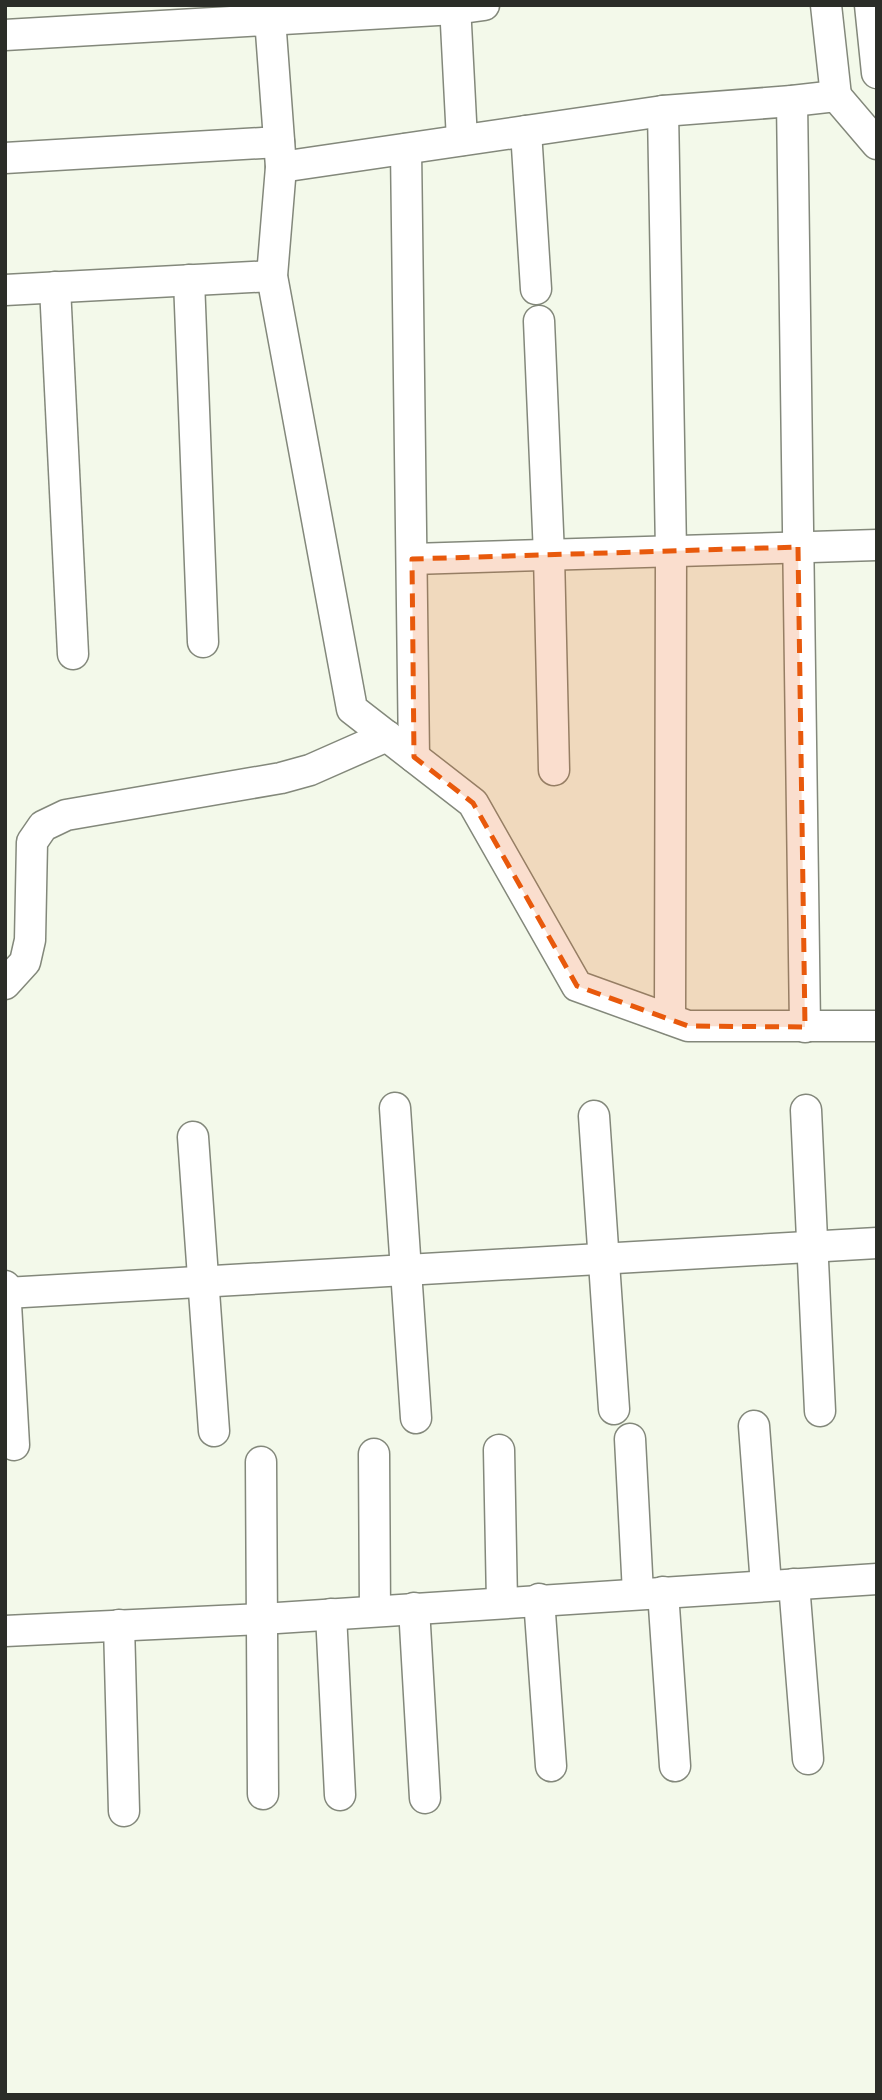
<svg xmlns="http://www.w3.org/2000/svg" width="882" height="2100" viewBox="0 0 882 2100" font-family="'Archivo Narrow',sans-serif">
<rect width="100%" height="100%" fill="#f3f9ea"/>
<g fill="none" stroke-linecap="round" stroke-linejoin="round">
<defs>
<g id="minor">
<path d="M269 5 281 167 272 276 352 709 473 803 577 986 688 1026H877"/>
<path d="M455 5 462 140"/>
<path d="M826 5 836 96"/>
<path d="M870 5 877 73"/>
<path d="M5 35 455 9 484 5"/>
<path d="M792 101 805 1027"/>
<path d="M663 111 671 551 670 1019"/>
<path d="M526 131 536 289"/>
<path d="M406 149 414 757"/>
<path d="M5 158 279 142"/>
<path d="M281 167 663 111 792 101 836 96 877 144"/>
<path d="M189 280 203 642"/>
<path d="M55 287 73 654"/>
<path d="M5 290 272 276"/>
<path d="M539 321 549 555 554 770"/>
<path d="M412 559 877 545"/>
<path d="M5 984 25 962 30 940 32 842 43 826 66 815 281 778 310 770 387 736"/>
<path d="M395 1108 416 1418"/>
<path d="M806 1110 820 1411"/>
<path d="M594 1116 614 1409"/>
<path d="M193 1137 214 1431"/>
<path d="M5 1286 14 1445"/>
<path d="M6 1293 877 1243"/>
<path d="M754 1426 766 1585"/>
<path d="M630 1439 638 1593"/>
<path d="M499 1450 502 1602"/>
<path d="M374 1454 375 1611"/>
<path d="M261 1462 263 1794"/>
<path d="M794 1584 808 1759"/>
<path d="M663 1592 675 1766"/>
<path d="M539 1599 551 1766"/>
<path d="M414 1608 425 1798"/>
<path d="M331 1614 340 1795"/>
<path d="M119 1625 124 1811"/>
<path d="M5 1631 262 1619 877 1579"/>
</g>
</defs>
<use href="#minor" stroke="#83887b" stroke-width="33"/>
<use href="#minor" stroke="#fff" stroke-width="30"/>
</g>
<path fill="#e8590c" fill-opacity="0.2" stroke="#e8590c" stroke-width="5" stroke-dasharray="14 9" stroke-linejoin="round" d="M798 547 805 1027 688 1026 577 986 473 803 414 757 412 559Z"/>
<rect width="882" height="2100" fill="none" stroke="#2b2d28" stroke-width="14"/>
</svg>
